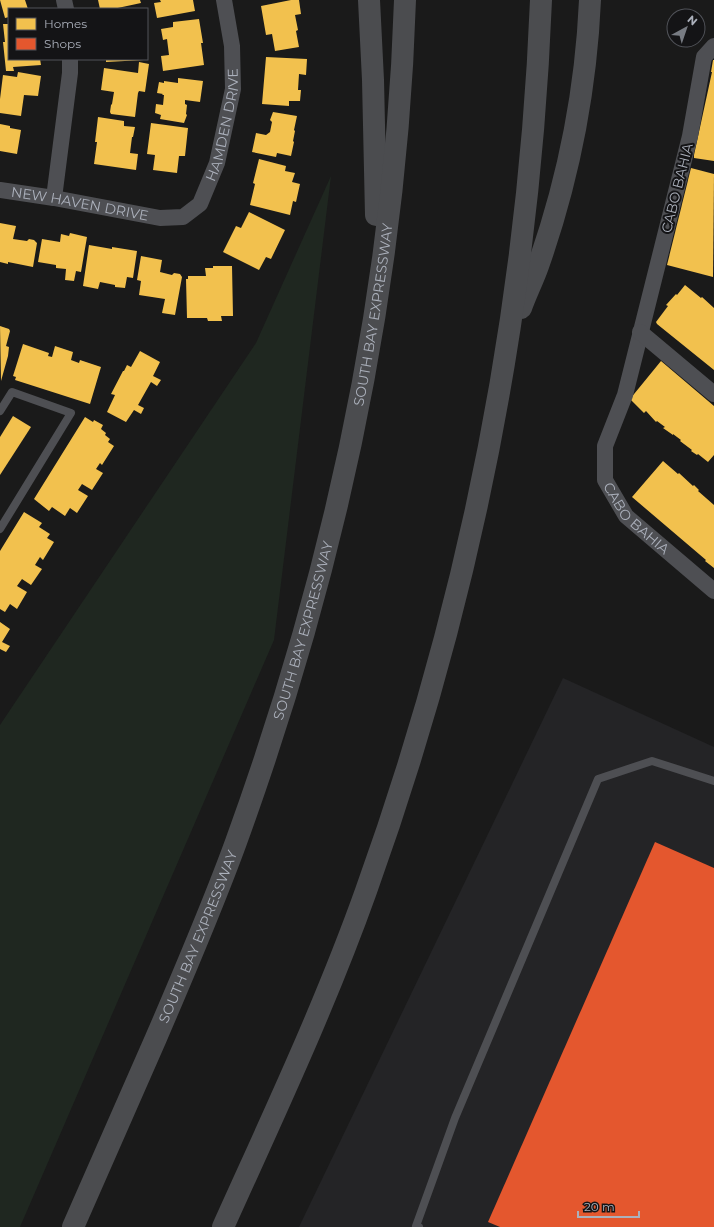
<svg xmlns="http://www.w3.org/2000/svg" width="714" height="1227" viewBox="0 0 714 1227" font-family="Montserrat,sans-serif">
<rect width="100%" height="100%" fill="#1a1a1a"/>
<path fill="#242426" d="M563 678 714 747V1227H299Z"/>
<path fill="#1f2720" d="M331 176 274 640 20 1227H0V725L256 343Z"/>
<g fill="#f2c14e">
<path d="M0 0H25L28 9H9V17L5 18Z"/>
<path d="M98 0H140L141 3 113 9H100Z"/>
<path d="M160 0H193L195 11 157 18 154 3 161 2Z"/>
<path d="M291 0H299L301 14 295 15 298 30 296 31 299 47 275 51 272 34 266 35 261 6Z"/>
<path d="M199 19 203 43H201L204 65 163 71 161 56 169 55 167 39 163 40 161 29 173 27V22Z"/>
<path d="M3 24H9V59H40L41 65 13 67 14 71H6L3 42H5Z"/>
<path d="M266 57 307 59 306 75 299 74 298 90H301L300 101H289V106L262 104Z"/>
<path d="M106 59H144V60L106 62Z"/>
<path d="M713 60H714V161L694 158V155L712 72H711Z"/>
<path d="M139 62 149 64 145 92 139 91 138 93 135 117 111 114 110 112 111 105 112 104 114 92 101 90 104 68 138 73Z"/>
<path d="M18 72 41 76 38 96 24 95 21 116 0 113V99L3 75 17 77Z"/>
<path d="M178 78 203 81 200 102 185 100V104L187 105 186 114 187 115 184 123 160 119 161 115 155 113 156 104 163 105 164 95H162L163 94 157 93 159 82 164 83V81L178 83Z"/>
<path d="M273 112 297 116 294 130 295 131 293 141 294 142 291 156 277 153 276 157 252 152 256 133 266 135 270 132 272 122 270 120Z"/>
<path d="M98 117 124 121V126L135 127 133 137H132L130 153 138 154 136 170 94 164 97 142H95Z"/>
<path d="M151 123 188 128 185 156H179L177 173 153 170 155 155 147 154Z"/>
<path d="M0 124 10 126V128L21 130 17 154 0 151Z"/>
<path d="M259 159 286 166 285 171 295 173 292 182 300 184 296 202 293 201 290 215 250 205 255 184 253 183Z"/>
<path d="M691 168 714 174 713 277 667 265Z"/>
<path d="M249 212 285 230 271 259 266 257 259 270 223 252 236 226 241 228Z"/>
<path d="M0 223 16 226 13 239 27 241 29 239 34 240 37 243 33 267 8 262V264L0 262Z"/>
<path d="M70 233 87 237 81 272 76 271 74 281 65 280 66 269 56 268V265L38 262 42 239 60 242 61 234 69 236Z"/>
<path d="M89 245 112 249V247L137 251 133 278 127 277 125 288 115 287V285L100 282 98 289 83 286Z"/>
<path d="M141 256 162 260 160 272 172 275 174 273 180 274 182 277 175 315 162 313 165 299 139 295 141 281 137 280Z"/>
<path d="M213 266H232L233 316H221L222 321H208L207 318H187L186 279H188V276H206L205 268H213Z"/>
<path d="M685 285 701 298 702 297 714 308V370L657 324 656 322 668 306 666 305 676 294 677 295Z"/>
<path d="M0 326 9 329 10 331 6 346 9 347 8 356 1 381Z"/>
<path d="M23 344 49 353 48 356 52 357 55 346 73 352 71 360 79 363 80 360 101 367 90 404 15 380 16 377 13 376Z"/>
<path d="M140 351 160 362 153 376 161 380 157 386 151 382 138 405 144 408 141 414 134 410 126 422 107 412 115 395 111 394 123 371H124L127 365 131 367Z"/>
<path d="M661 361 714 406V455L708 462 698 454 697 455 691 451 692 450 680 441 681 440 673 434V435L663 428 665 427 657 421 656 422 646 411 644 413 630 399Z"/>
<path d="M13 416 31 427 0 475V437Z"/>
<path d="M85 417 93 422 94 420 103 425 101 429 106 433 105 435 110 439 108 442 114 446 102 465 100 463 96 469 103 473 92 490 82 484 78 490 88 496 77 513 70 508 65 516 52 507 49 511 34 499Z"/>
<path d="M663 461 678 474 679 473 693 486 694 485 699 490 698 491 714 505V568L705 561 706 560 632 497Z"/>
<path d="M24 512 42 523 39 527 50 534 47 538 54 542 43 560 40 557 35 565 42 569 31 585 22 579 17 586 27 592 17 609 10 604 5 612 0 609V551Z"/>
<path d="M0 622 10 629 2 642 10 646 6 652 0 649Z"/>
</g>
<path fill="#e4572e" d="M655 842 714 868V1227H500L488 1222Z"/>
<g fill="none" stroke-linecap="round" stroke-linejoin="round">
<g stroke="#4e4f53" stroke-width="8">
<path d="M0 411 12 392 71 413 0 529"/>
<path d="M419 1227 416 1226 455 1118 598 779 652 761 714 781"/>
</g>
<g stroke="#4e4f53" stroke-width="16">
<path d="M64 0 66 9"/>
<path id="s1" d="M714 46 704 57 690 136 625 395 605 446V480L626 516 714 591"/>
<path id="s2" d="M0 190 54 198 160 218 183 217 200 204 217 163 233 89 232 46 224 0"/>
<path d="M54 198 70 73V59"/>
<path d="M640 332 714 394"/>
</g>
<g stroke="#4b4c4f" stroke-width="22">
<path d="M369 0 373 80 376 215"/>
<path d="M521 308C526 294 533 280 538 266 568 181 586 90 590 0"/>
<path id="s3" d="M73 1227C101 1164 128 1101 156 1038 184 973 212 908 236 842 334 572 396 287 405 0"/>
<path d="M223 1227C273 1116 325 1006 366 891 469 605 529 304 541 0"/>
</g>
</g>
<g text-anchor="middle" dominant-baseline="central" stroke-width="4" stroke-linejoin="round" paint-order="stroke">
<g font-size="14" fill="#abb0bb" stroke="#141416">
<text stroke="none"><textPath href="#s2" startOffset="290">HAMDEN DRIVE</textPath></text>
<text transform="translate(677 188) rotate(-76)">CABO BAHIA</text>
<text stroke="none"><textPath href="#s2" startOffset="81">NEW HAVEN DRIVE</textPath></text>
<text stroke="none"><textPath href="#s3" startOffset="964">SOUTH BAY EXPRESSWAY</textPath></text>
<text stroke="none"><textPath href="#s1" startOffset="501">CABO BAHIA</textPath></text>
<text stroke="none"><textPath href="#s3" startOffset="640">SOUTH BAY EXPRESSWAY</textPath></text>
<text stroke="none"><textPath href="#s3" startOffset="316">SOUTH BAY EXPRESSWAY</textPath></text>
</g>
</g>
<rect x="8" y="8" width="140" height="52" fill="#141416" stroke="#505258"/>
<rect x="16" y="18" width="20" height="12" fill="#f2c14e" stroke="#505258"/>
<text x="44" y="28" font-size="12" fill="#abb0bb">Homes</text>
<rect x="16" y="38" width="20" height="12" fill="#e4572e" stroke="#505258"/>
<text x="44" y="48" font-size="12" fill="#abb0bb">Shops</text>
<g transform="translate(686 28) rotate(40)"><circle r="19" fill="#141416" stroke="#505258"/>
<path d="M0-3L7 15L0 10L-7 15Z" fill="#787c83"/>
<text y="-6" font-size="11" font-weight="bold" text-anchor="middle" fill="#abb0bb">N</text>
</g>
<path d="M578 1211v6h61v-6" fill="none" stroke="#abb0bb" stroke-width="2"/>
<text x="584" y="1211" font-size="12" fill="#abb0bb" stroke="#141416" stroke-width="3" paint-order="stroke">20 m</text>
</svg>
